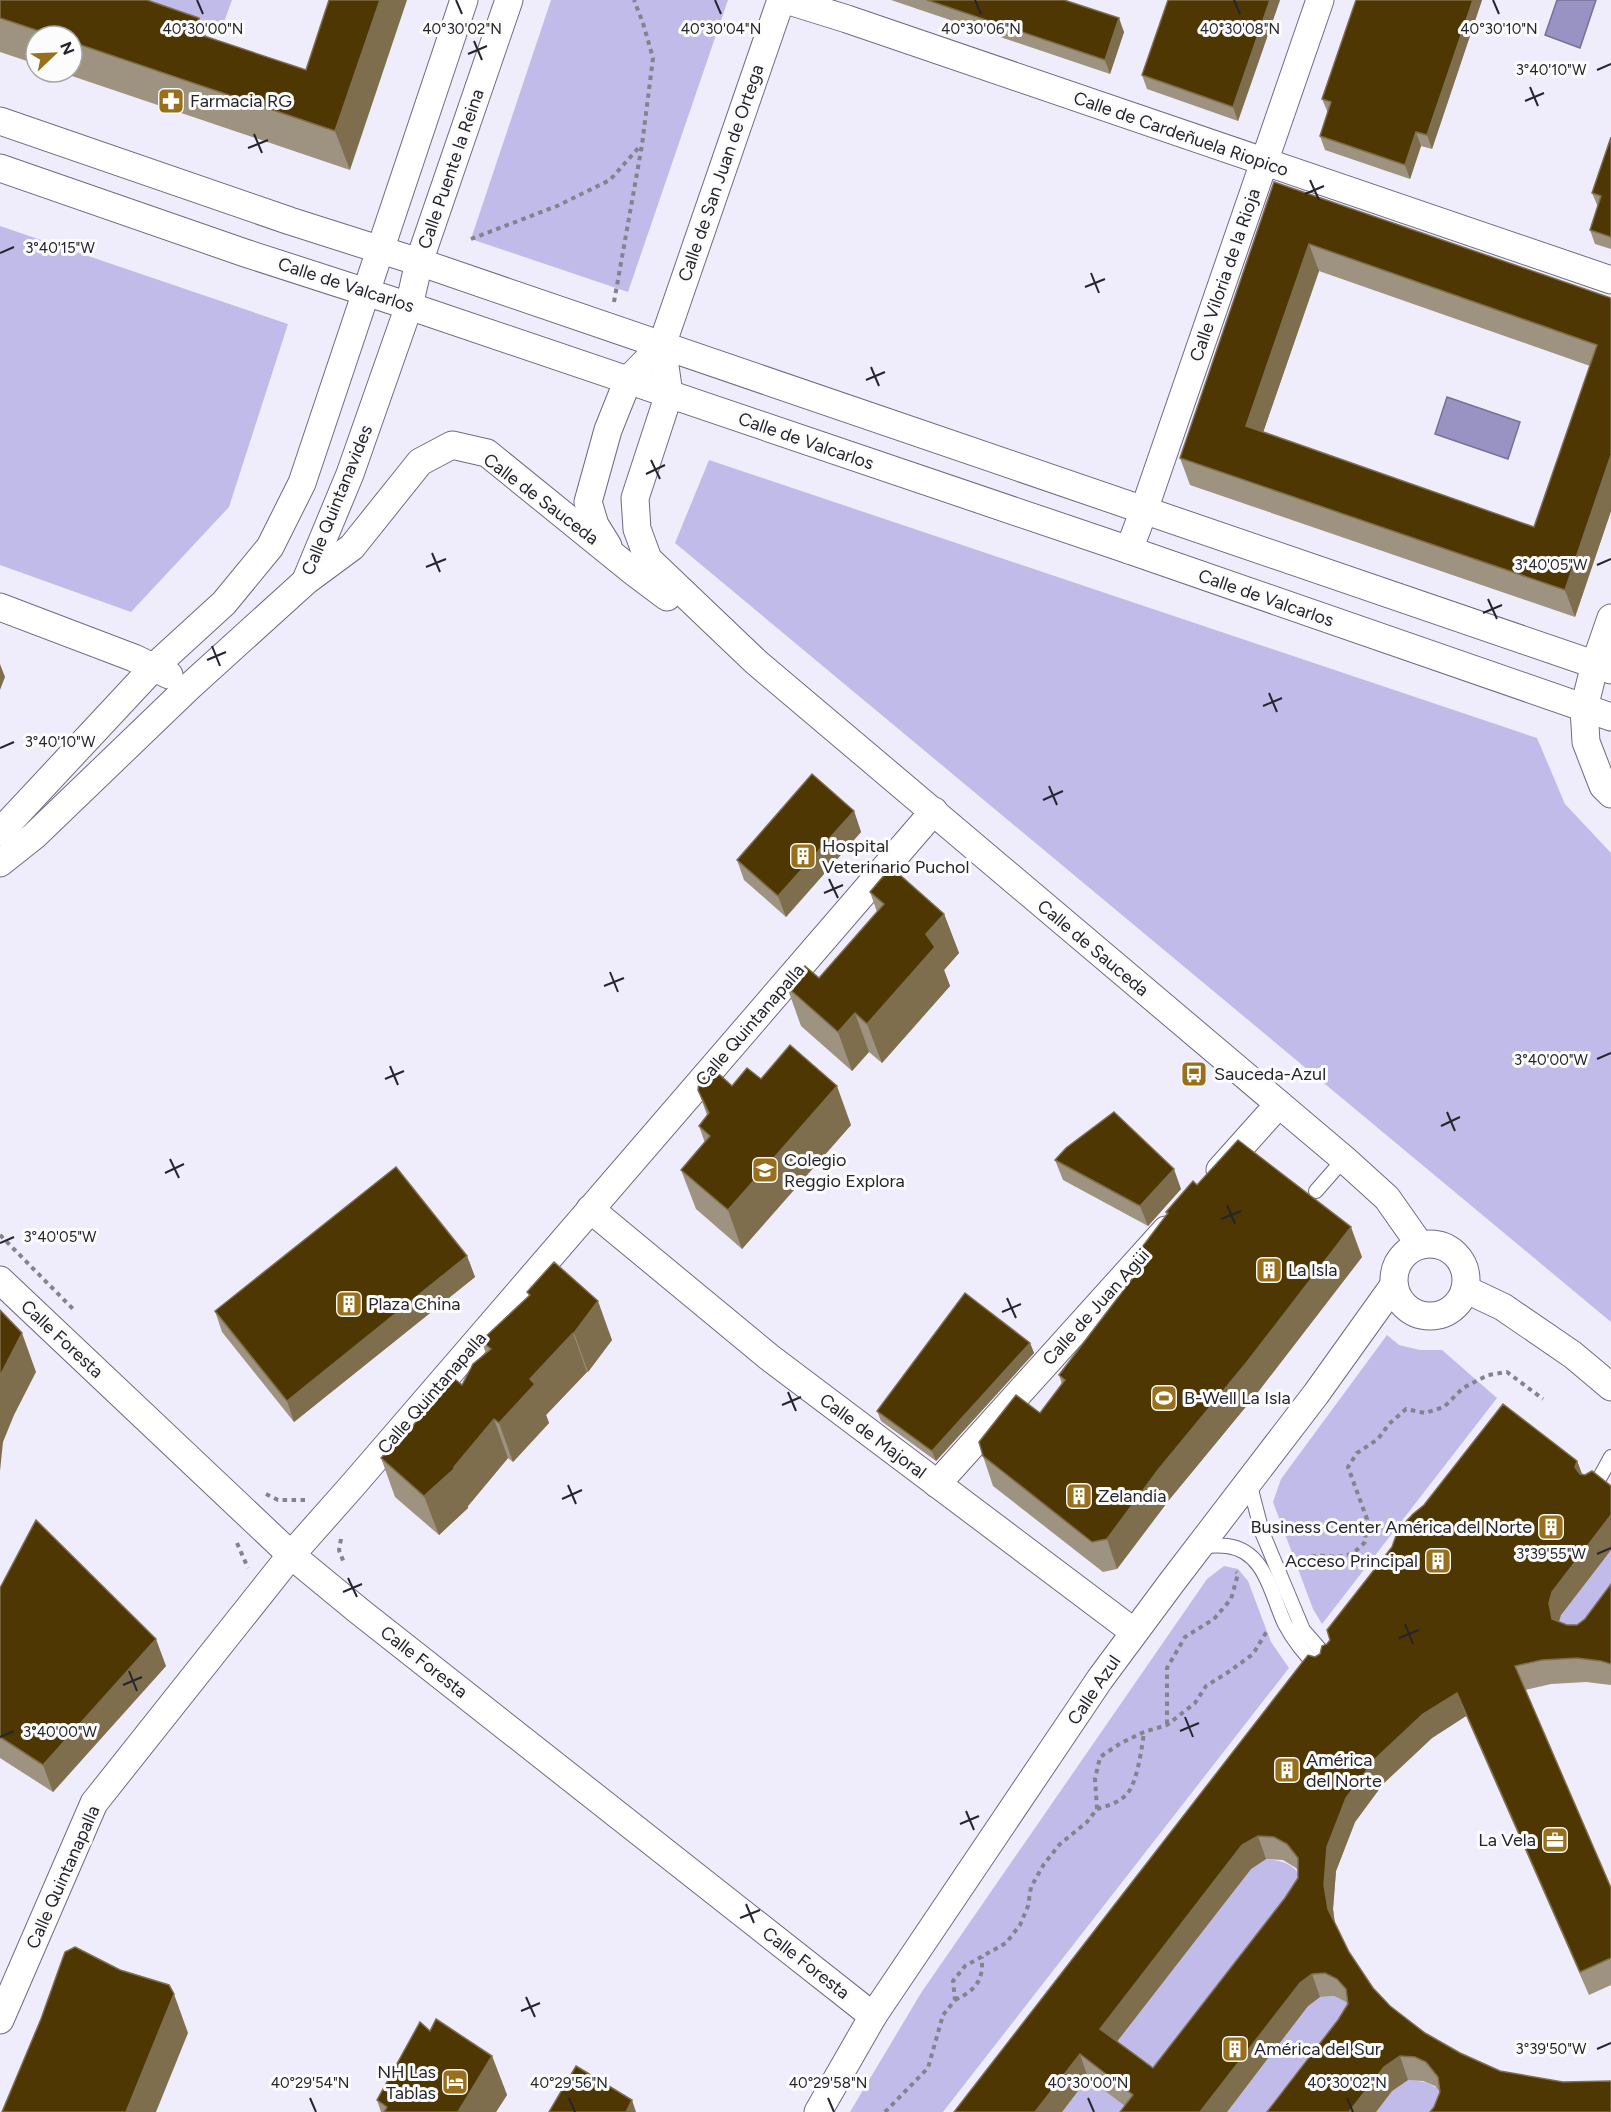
<svg xmlns="http://www.w3.org/2000/svg" width="1611" height="2112" viewBox="0 0 1611 2112" font-family="Figtree,sans-serif">
<rect width="100%" height="100%" fill="#efedfc"/>
<g fill="#c1bbea">
<path d="M147 0H232L220 33 145 7Z"/>
<path d="M551 0H728L628 292 471 239Z"/>
<path d="M0 226 288 324 229 507 131 612 0 565Z"/>
<path d="M709 460 1537 738 1565 804 1611 853V1322L675 543Z"/>
<path d="M1387 1335 1399 1345 1420 1350H1442L1497 1398 1322 1624 1313 1609 1273 1502 1281 1479Z"/>
<path d="M1611 1550V1620L1594 1643 1557 1627 1561 1615Z"/>
<path d="M1224 1566 1238 1569 1248 1581 1271 1642 1289 1668 943 2112H850L921 1993 1207 1579Z"/>
<path d="M1266 1859C1288 1861 1293 1865 1306 1882L1147 2112H1062L1251 1869Z"/>
<path d="M1334 1996 1346 2002 1354 2013 1294 2112H1227L1308 2006 1320 1997Z"/>
<path d="M1408 2080C1431 2081 1445 2088 1449 2112H1376L1392 2091Z"/>
</g>
<g fill="#9993c3" stroke="#767296" stroke-width="1.5">
<path d="M1557 0H1596L1580 48 1545 35Z"/>
<path d="M1447 397 1520 422 1508 459 1435 434Z"/>
</g>
<g fill="none" stroke-linecap="round" stroke-linejoin="round">
<defs>
<g id="service">
<path d="M1316 1191 1344 1159"/>
<path d="M1249 1482 1262 1532 1303 1630 1330 1661"/>
<path d="M1593 1490 1611 1457"/>
<path d="M1200 1546C1208 1546 1219 1545 1227 1546 1266 1551 1271 1595 1285 1624 1294 1641 1305 1655 1319 1668"/>
</g>
<g id="minor">
<path d="M786 0 847 19 1611 280"/>
<path d="M0 121 290 221 419 262 1611 670"/>
<path d="M0 168 245 253 409 306 1129 550 1611 717"/>
<path d="M662 345 669 394 635 498 637 529 648 559 756 662 1344 1159 1387 1198 1420 1245"/>
<path d="M608 546 595 525 588 502 608 430 628 380 662 345 781 0"/>
<path d="M1129 550 1144 510 1320 0"/>
<path d="M306 580 350 474 409 306 419 262 509 0"/>
<path d="M0 607 134 658 169 675"/>
<path d="M1611 618 1595 664 1584 708 1586 742 1603 786 1611 794"/>
<path d="M0 832 154 667 224 603 270 547 302 483 464 0"/>
<path d="M0 863 34 836 189 687 306 581 352 547 420 462 452 445 487 453 635 573 667 597"/>
<path d="M1220 1170 1279 1104"/>
<path d="M590 1209 769 1357 1134 1632"/>
<circle cx="1430" cy="1280" r="36"/>
<path d="M0 1280 291 1555 359 1611 873 2016"/>
<path d="M1465 1289 1503 1307 1573 1355 1611 1387"/>
<path d="M937 1484 1166 1230"/>
<path d="M0 2020 94 1803 291 1555 353 1485 934 811"/>
<path d="M818 2112 873 2016 1100 1679 1172 1582 1316 1394 1394 1285"/>
</g>
</defs>
<use href="#service" stroke="#6e6c81" stroke-width="16"/>
<use href="#minor" stroke="#6e6c81" stroke-width="29"/>
<g stroke="#83828d" stroke-width="4" stroke-dasharray="4.5 4.5" stroke-linecap="butt">
<path d="M471 239 557 206 610 180 641 145"/>
<path d="M614 302 642 145 653 58 643 23 634 0"/>
<path d="M0 1235 75 1311"/>
<path d="M266 1494 278 1500H305"/>
<path d="M341 1539 339 1550 344 1563"/>
<path d="M237 1543 248 1568"/>
<path d="M1298 1568C1309 1546 1333 1562 1350 1554 1356 1552 1361 1546 1365 1542L1367 1519 1348 1467 1357 1453 1378 1439 1389 1424 1406 1409 1425 1413 1444 1407 1463 1388 1488 1375 1507 1372 1543 1399"/>
<path d="M1167 1724V1668L1185 1637 1214 1619 1231 1599 1238 1574 1236 1572"/>
<path d="M1097 1809C1107 1806 1118 1803 1126 1795 1137 1785 1142 1747 1144 1732"/>
<path d="M955 2000C977 1989 983 1981 982 1957"/>
<path d="M885 2112 928 2068 943 2015 955 2000 953 1981 965 1966 1006 1943 1020 1925 1028 1906 1031 1887 1044 1864 1060 1844 1087 1822 1097 1809 1095 1779 1100 1757 1121 1743 1144 1732 1167 1725 1195 1703 1206 1686 1230 1671 1253 1654 1267 1631"/>
</g>
<use href="#service" stroke="#fff" stroke-width="14"/>
<use href="#minor" stroke="#fff" stroke-width="27"/>
</g>
<g fill="#9e9280" fill-rule="evenodd">
<path d="M0 0 206 37 306 70 329 0 350 170 60 72H72V36H36V64L0 52Z"/>
<path d="M891 0H1064L1124 32 1110 74Z"/>
<path d="M1280 0 1238 121 1147 89 1142 75Z"/>
<path d="M1482 0 1432 149 1421 146 1410 179 1325 150 1320 136 1328 113 1322 99Z"/>
<path d="M1611 137V249L1595 244 1590 230 1598 207 1592 193Z"/>
<path d="M1274 182 1611 298V511L1575 617 1190 485 1180 458ZM1319 271 1590 366 1534 527 1263 432Z"/>
<path d="M854 811 861 832 786 917 744 880 737 860Z"/>
<path d="M870 892 944 914 959 953 944 970 950 986 882 1063 869 1052 852 1071 801 1026 787 987 819 978 877 912Z"/>
<path d="M761 1079 851 1125 742 1249 696 1209 681 1170 705 1143 699 1126 707 1115 698 1090 732 1086Z"/>
<path d="M1055 1160 1181 1189 1148 1226 1063 1180Z"/>
<path d="M1197 1185 1362 1257 1258 1392 1169 1500 1117 1569 1103 1572 993 1486 983 1456 1040 1413 1062 1384 1059 1375 1144 1263 1139 1251 1167 1215 1166 1212Z"/>
<path d="M467 1256 475 1277 294 1422 222 1332 215 1311Z"/>
<path d="M527 1292 612 1340 588 1372H587L546 1415 549 1423 513 1462 508 1458 468 1506V1508L439 1535 395 1497 381 1458 410 1430 462 1385 486 1353 481 1341 529 1296Z"/>
<path d="M1030 1343 1034 1353 936 1461 881 1421 877 1411Z"/>
<path d="M1577 1461 1582 1474 1611 1486V1550L1561 1615 1559 1622 1567 1625H1577L1585 1619 1611 1584V1685L1586 1682 1551 1684 1525 1690 1611 1888V1985L1589 1995 1466 1716 1432 1738 1383 1784 1355 1822 1336 1871 1333 1909 1335 1924 1349 1952 1373 1988 1390 2006 1425 2033 1460 2053 1434 2107 1440 2092 1435 2086 1423 2081 1408 2080 1392 2091 1376 2112H1267L1338 2020 1347 2004 1346 2002 1334 1996 1320 1997 1308 2006 1227 2112H1120L1125 2106 1088 2078 1062 2112H954L1315 1657 1320 1654 1327 1644ZM1266 1859 1283 1860 1296 1868 1298 1871V1878L1285 1898 1153 2068 1117 2041 1251 1869Z"/>
<path d="M0 1588 166 1666 53 1792 0 1758Z"/>
<path d="M430 2031 492 2056 507 2095 496 2112H381L377 2100Z"/>
</g>
<g fill="#7e6e4e">
<path d="M380 0H407L350 170 335 131Z"/>
<path d="M1270 0H1280L1238 121 1233 107Z"/>
<path d="M1473 0H1482L1432 149 1427 135Z"/>
<path d="M199 18 214 57 195 33Z"/>
<path d="M1119 18 1124 32 1110 74 1105 60Z"/>
<path d="M1416 132 1421 146 1410 179 1405 165Z"/>
<path d="M1309 244 1319 271 1256 453 1246 426Z"/>
<path d="M1611 455V511L1575 617 1565 590Z"/>
<path d="M0 664 5 677 0 690Z"/>
<path d="M854 811 861 832 786 917 778 896Z"/>
<path d="M944 914 959 953 944 970 950 986 882 1063 867 1024 926 934Z"/>
<path d="M855 1013 869 1052 852 1071 838 1032Z"/>
<path d="M837 1086 851 1125 742 1249 728 1210Z"/>
<path d="M1174 1169 1181 1189 1148 1226 1140 1206Z"/>
<path d="M1351 1227 1362 1257 1258 1392 1169 1500 1117 1569 1107 1539 1158 1470Z"/>
<path d="M467 1256 475 1277 294 1422 287 1401Z"/>
<path d="M598 1301 612 1340 588 1372 574 1333Z"/>
<path d="M22 1333 36 1372 14 1415 3 1442 0 1471V1376Z"/>
<path d="M573 1333 587 1372 546 1415 549 1423 513 1462 499 1423 530 1379Z"/>
<path d="M1030 1343 1034 1353 936 1461 932 1451Z"/>
<path d="M494 1419 508 1458 468 1506V1508L439 1535 424 1496 454 1467Z"/>
<path d="M1577 1461 1586 1484 1575 1467Z"/>
<path d="M1611 1515V1550L1561 1615 1557 1627 1552 1619 1549 1603 1552 1592Z"/>
<path d="M156 1639 166 1666 53 1792 43 1765Z"/>
<path d="M1457 1693 1466 1716 1432 1738 1383 1784 1355 1822 1336 1871 1333 1909 1336 1932 1328 1909 1324 1885 1327 1847 1346 1798 1374 1760 1423 1714Z"/>
<path d="M1258 1836 1266 1859 1251 1869 1109 2052 1100 2029 1242 1845Z"/>
<path d="M1312 1974 1320 1997 1308 2006 1227 2112H1200L1300 1983Z"/>
<path d="M174 1994 188 2033 156 2112H126Z"/>
<path d="M1080 2054 1088 2078 1062 2112H1035Z"/>
<path d="M492 2056 507 2095 496 2112H458Z"/>
<path d="M1400 2056 1408 2080 1392 2091 1376 2112H1349L1384 2067Z"/>
<path d="M632 2100 636 2112H626Z"/>
</g>
<g fill="#4e3703" stroke="#7e6e4e" stroke-width="1.5" fill-rule="evenodd">
<path d="M0 0H147L199 18 195 33 306 70 329 0H380L335 131 72 42V36H54L0 18Z"/>
<path d="M927 0H1064L1119 18 1105 60Z"/>
<path d="M1168 0H1270L1233 107 1142 75Z"/>
<path d="M1356 0H1473L1427 135 1416 132 1405 165 1320 136 1331 102 1322 99Z"/>
<path d="M1611 137V237L1590 230 1601 196 1592 193Z"/>
<path d="M1274 182 1611 298V455L1565 590 1180 458ZM1309 244 1597 345 1534 527 1246 426Z"/>
<path d="M812 774 854 811 778 896 737 860Z"/>
<path d="M891 867 944 914 926 934 935 947 867 1024 855 1013 838 1032 787 987 805 966 819 978 884 904 870 892Z"/>
<path d="M790 1045 837 1086 728 1210 681 1170 710 1136 699 1126 709 1113 698 1090 699 1081 711 1073 720 1075 732 1086 747 1068 761 1079Z"/>
<path d="M1114 1112 1174 1169 1140 1206 1055 1160 1066 1148Z"/>
<path d="M1238 1140 1351 1227 1247 1362 1158 1470 1107 1539 1092 1542 983 1456 979 1442 1016 1395 1040 1413 1065 1380 1059 1375 1148 1258 1139 1251 1168 1213 1166 1212 1193 1181 1197 1185Z"/>
<path d="M396 1167 467 1256 287 1401 215 1311Z"/>
<path d="M554 1262 598 1301 574 1333H573L530 1379 535 1384 499 1423 494 1419 454 1467V1469L424 1496 381 1458 408 1427 410 1430 450 1375 462 1385 473 1364 491 1349 481 1341 530 1295 527 1292Z"/>
<path d="M965 1293 1030 1343 932 1451 877 1411Z"/>
<path d="M0 1310 22 1333 0 1376Z"/>
<path d="M1503 1404 1577 1461 1575 1467 1580 1474 1585 1475 1592 1471 1611 1486V1515L1552 1592 1549 1603 1552 1619 1567 1625H1577L1585 1619 1611 1584V1664L1601 1661 1577 1658 1542 1660 1515 1666 1611 1888V1958L1580 1972 1457 1693 1423 1714 1374 1760 1346 1798 1327 1847 1324 1885 1328 1909 1349 1952 1373 1988 1390 2006 1425 2033 1460 2053 1500 2071 1563 2082 1611 2081V2112H1430L1434 2107 1440 2092 1438 2077 1426 2062 1415 2057 1400 2056 1384 2067 1349 2112H1267L1338 2020 1348 2004 1346 1989 1337 1979 1325 1973 1312 1974 1300 1983 1200 2112H1120L1133 2095 1080 2054 1035 2112H954L1308 1655 1315 1657 1320 1654 1322 1646 1327 1644 1330 1640 1327 1630 1392 1547 1398 1530 1413 1514 1424 1505ZM1258 1836 1274 1837 1287 1844 1298 1858V1878L1285 1898 1153 2068 1100 2029 1242 1845Z"/>
<path d="M36 1520 156 1639 43 1765 0 1737V1588Z"/>
<path d="M75 1947 120 1970 169 1985 174 1994 126 2112H2L41 2019 65 1952Z"/>
<path d="M436 2019 492 2056 458 2112H384L387 2107 377 2100 420 2022 430 2031Z"/>
<path d="M576 2066 632 2100 626 2112H549Z"/>
</g>
<path fill="none" stroke="#26252d" stroke-width="2" d="M197 0 203 14M456 0 462 14M715 0 721 14M975 0 981 14M1234 0 1240 14M1493 0 1499 14M474 41 482 60M468 54 487 46M1597 70 1611 64M1530 87 1538 106M1525 101 1544 93M254 134 262 153M248 148 268 140M1310 180 1319 200M1305 194 1324 186M0 253 14 247M1091 273 1099 293M1085 287 1105 279M871 367 879 386M866 380 885 372M651 460 660 479M646 474 665 465M432 553 440 572M1597 565 1611 559M426 567 446 559M1488 599 1497 619M1483 613 1502 605M212 646 220 666M207 660 226 652M1269 693 1277 712M1263 706 1282 698M0 748 14 742M1049 786 1057 805M1043 800 1063 791M829 879 838 898M824 893 843 885M610 972 618 992M604 986 624 978M1597 1059 1611 1053M390 1066 398 1085M385 1079 404 1071M1447 1112 1455 1131M1441 1126 1460 1117M170 1159 179 1178M165 1173 184 1164M1227 1205 1235 1224M1221 1219 1241 1211M0 1243 14 1237M1007 1298 1016 1318M1002 1312 1021 1304M788 1392 796 1411M782 1405 801 1397M568 1485 576 1504M562 1499 582 1490M1597 1554 1611 1548M348 1578 357 1597M343 1592 362 1584M1405 1624 1413 1644M1399 1638 1419 1630M129 1671 137 1691M123 1685 142 1677M1185 1717 1193 1737M1180 1731 1199 1723M0 1737 14 1731M966 1811 974 1830M960 1824 979 1816M746 1904 754 1923M740 1918 760 1910M526 1997 535 2017M521 2011 540 2003M1597 2049 1611 2043M310 2098 316 2112M569 2098 575 2112M828 2098 834 2112M1088 2098 1094 2112M1347 2098 1353 2112"/>
<defs>
<symbol id="pharmacy-square" viewBox="-11 -11 22 22"><rect x="-9" y="-9" width="18" height="18" rx="4" fill="#98701c" stroke="#fcfcfc"/><path d="M-2-6h4v4h4v4h-4v4h-4v-4h-4v-4h4Z" fill="#fff"/></symbol>
<symbol id="building-square" viewBox="-11 -11 22 22"><rect x="-9" y="-9" width="18" height="18" rx="4" fill="#98701c" stroke="#fcfcfc"/><path d="M-4-6H4V6H1V3H-1V6H-4ZM-2.5-4.3h1.7v1.8h-1.7ZM.8-4.3h1.7v1.8H.8ZM-2.5-1h1.7V.8h-1.7ZM.8-1h1.7V.8H.8Z" fill="#fff"/></symbol>
<symbol id="bus-square" viewBox="-11 -11 22 22"><rect x="-9" y="-9" width="18" height="18" rx="4" fill="#98701c" stroke="#fcfcfc"/><path d="M-5-6H5V4H4V6H2V4H-2V6H-4V4H-5ZM-3.5-4V0h7V-4ZM-3.5 1.2v1.5H-2V1.2ZM2 1.2v1.5H3.5V1.2Z" fill="#fff"/></symbol>
<symbol id="school-square" viewBox="-11 -11 22 22"><rect x="-9" y="-9" width="18" height="18" rx="4" fill="#98701c" stroke="#fcfcfc"/><path d="M0-5L7-2L0 1L-7-2ZM-4 1L0 2.5L4 1V4Q0 6-4 4Z" fill="#fff"/></symbol>
<symbol id="stadium-square" viewBox="-11 -11 22 22"><rect x="-9" y="-9" width="18" height="18" rx="4" fill="#98701c" stroke="#fcfcfc"/><path d="M0-5a6.5 5 0 1 0 0 10a6.5 5 0 1 0 0-10ZM-3.5-1.8h7v3.6h-7Z" fill="#fff"/></symbol>
<symbol id="office-square" viewBox="-11 -11 22 22"><rect x="-9" y="-9" width="18" height="18" rx="4" fill="#98701c" stroke="#fcfcfc"/><path d="M-6-3h4V-5.5h4V-3h4V5H-6ZM-1-4.5V-3h2v-1.5ZM-6 0V1H6V0Z" fill="#fff"/></symbol>
<symbol id="hotel-square" viewBox="-11 -11 22 22"><rect x="-9" y="-9" width="18" height="18" rx="4" fill="#98701c" stroke="#fcfcfc"/><path d="M-6-4.5h1.5V1H6V5H4.5V3h-9V5H-6ZM-4 0a1.8 1.8 0 1 1 3.6 0ZM.5 0V-2.5h3Q6-2.5 6 0Z" fill="#fff"/></symbol>
</defs>
<g fill-rule="evenodd">
<use href="#pharmacy-square" x="156" y="86" width="30" height="30"/>
<use href="#building-square" x="788" y="841" width="30" height="30"/>
<use href="#bus-square" x="1179" y="1059" width="30" height="30"/>
<use href="#school-square" x="750" y="1155" width="30" height="30"/>
<use href="#building-square" x="1254" y="1255" width="30" height="30"/>
<use href="#building-square" x="334" y="1289" width="30" height="30"/>
<use href="#stadium-square" x="1149" y="1383" width="30" height="30"/>
<use href="#building-square" x="1064" y="1481" width="30" height="30"/>
<use href="#building-square" x="1536" y="1512" width="30" height="30"/>
<use href="#building-square" x="1423" y="1546" width="30" height="30"/>
<use href="#building-square" x="1272" y="1755" width="30" height="30"/>
<use href="#office-square" x="1540" y="1825" width="30" height="30"/>
<use href="#building-square" x="1220" y="2034" width="30" height="30"/>
<use href="#hotel-square" x="440" y="2067" width="30" height="30"/>
</g>
<g text-anchor="middle" dominant-baseline="central" stroke-width="6" stroke-linejoin="round" paint-order="stroke">
<g font-size="18" fill="#26252d" stroke="#fcfcfc" text-anchor="start">
<text x="190" y="101">Farmacia RG</text>
<text x="822" y="846">Hospital<tspan x="822" dy="21">Veterinario Puchol</tspan></text>
<text x="1214" y="1074">Sauceda-Azul</text>
<text x="784" y="1160">Colegio<tspan x="784" dy="21">Reggio Explora</tspan></text>
<text x="1288" y="1270">La Isla</text>
<text x="368" y="1304">Plaza China</text>
<text x="1184" y="1398">B-Well La Isla</text>
<text x="1098" y="1496">Zelandia</text>
<text x="1532" y="1527" text-anchor="end">Business Center América del Norte</text>
<text x="1418" y="1561" text-anchor="end">Acceso Principal</text>
<text x="1306" y="1760">América<tspan x="1306" dy="21">del Norte</tspan></text>
<text x="1536" y="1840" text-anchor="end">La Vela</text>
<text x="1254" y="2049">América del Sur</text>
<text x="436" y="2072" text-anchor="end">NH Las<tspan x="436" dy="21">Tablas</tspan></text>
</g>
<g font-size="18" fill="#26252d" stroke="#fcfcfc">
<text transform="translate(1181 134) rotate(19)">Calle de Cardeñuela Riopico</text>
<text transform="translate(451 169) rotate(-71)">Calle Puente la Reina</text>
<text transform="translate(721 173) rotate(-71)">Calle de San Juan de Ortega</text>
<text transform="translate(1225 275) rotate(-71)">Calle Viloria de la Rioja</text>
<text transform="translate(346 285) rotate(18)">Calle de Valcarlos</text>
<text transform="translate(806 441) rotate(19)">Calle de Valcarlos</text>
<text transform="translate(541 499) rotate(37)">Calle de Sauceda</text>
<text transform="translate(337 500) rotate(-68)">Calle Quintanavides</text>
<text transform="translate(1266 598) rotate(19)">Calle de Valcarlos</text>
<text transform="translate(1093 948) rotate(40)">Calle de Sauceda</text>
<text transform="translate(750 1025) rotate(-49)">Calle Quintanapalla</text>
<text transform="translate(1096 1307) rotate(-48)">Calle de Juan Agüi</text>
<text transform="translate(62 1339) rotate(43)">Calle Foresta</text>
<text transform="translate(432 1393) rotate(-49)">Calle Quintanapalla</text>
<text transform="translate(873 1436) rotate(37)">Calle de Majoral</text>
<text transform="translate(424 1662) rotate(38)">Calle Foresta</text>
<text transform="translate(1094 1690) rotate(-56)">Calle Azul</text>
<text transform="translate(63 1877) rotate(-66)">Calle Quintanapalla</text>
<text transform="translate(806 1963) rotate(38)">Calle Foresta</text>
</g>
</g>
<g font-size="15" text-anchor="middle" fill="#26252d" stroke="#fcfcfc" stroke-width="6" stroke-linejoin="round" paint-order="stroke">
<text x="203" y="34">40°30'00"N</text>
<text x="462" y="34">40°30'02"N</text>
<text x="721" y="34">40°30'04"N</text>
<text x="981" y="34">40°30'06"N</text>
<text x="1240" y="34">40°30'08"N</text>
<text x="1499" y="34">40°30'10"N</text>
<text x="1551" y="75">3°40'10"W</text>
<text x="60" y="253">3°40'15"W</text>
<text x="1551" y="570">3°40'05"W</text>
<text x="60" y="747">3°40'10"W</text>
<text x="1551" y="1065">3°40'00"W</text>
<text x="60" y="1242">3°40'05"W</text>
<text x="1551" y="1559">3°39'55"W</text>
<text x="60" y="1737">3°40'00"W</text>
<text x="1551" y="2054">3°39'50"W</text>
<text x="310" y="2088">40°29'54"N</text>
<text x="569" y="2088">40°29'56"N</text>
<text x="828" y="2088">40°29'58"N</text>
<text x="1088" y="2088">40°30'00"N</text>
<text x="1347" y="2088">40°30'02"N</text>
</g>
<g transform="translate(54 54) rotate(67)"><circle r="28" fill="#fcfcfc" stroke="#a6a6a9" stroke-width="1.5"/>
<path d="M0-4.5L10 22L0 15L-10 22Z" fill="#98701c"/>
<text y="-9" font-size="16" font-weight="bold" text-anchor="middle" fill="#26252d">N</text>
</g>
</svg>
